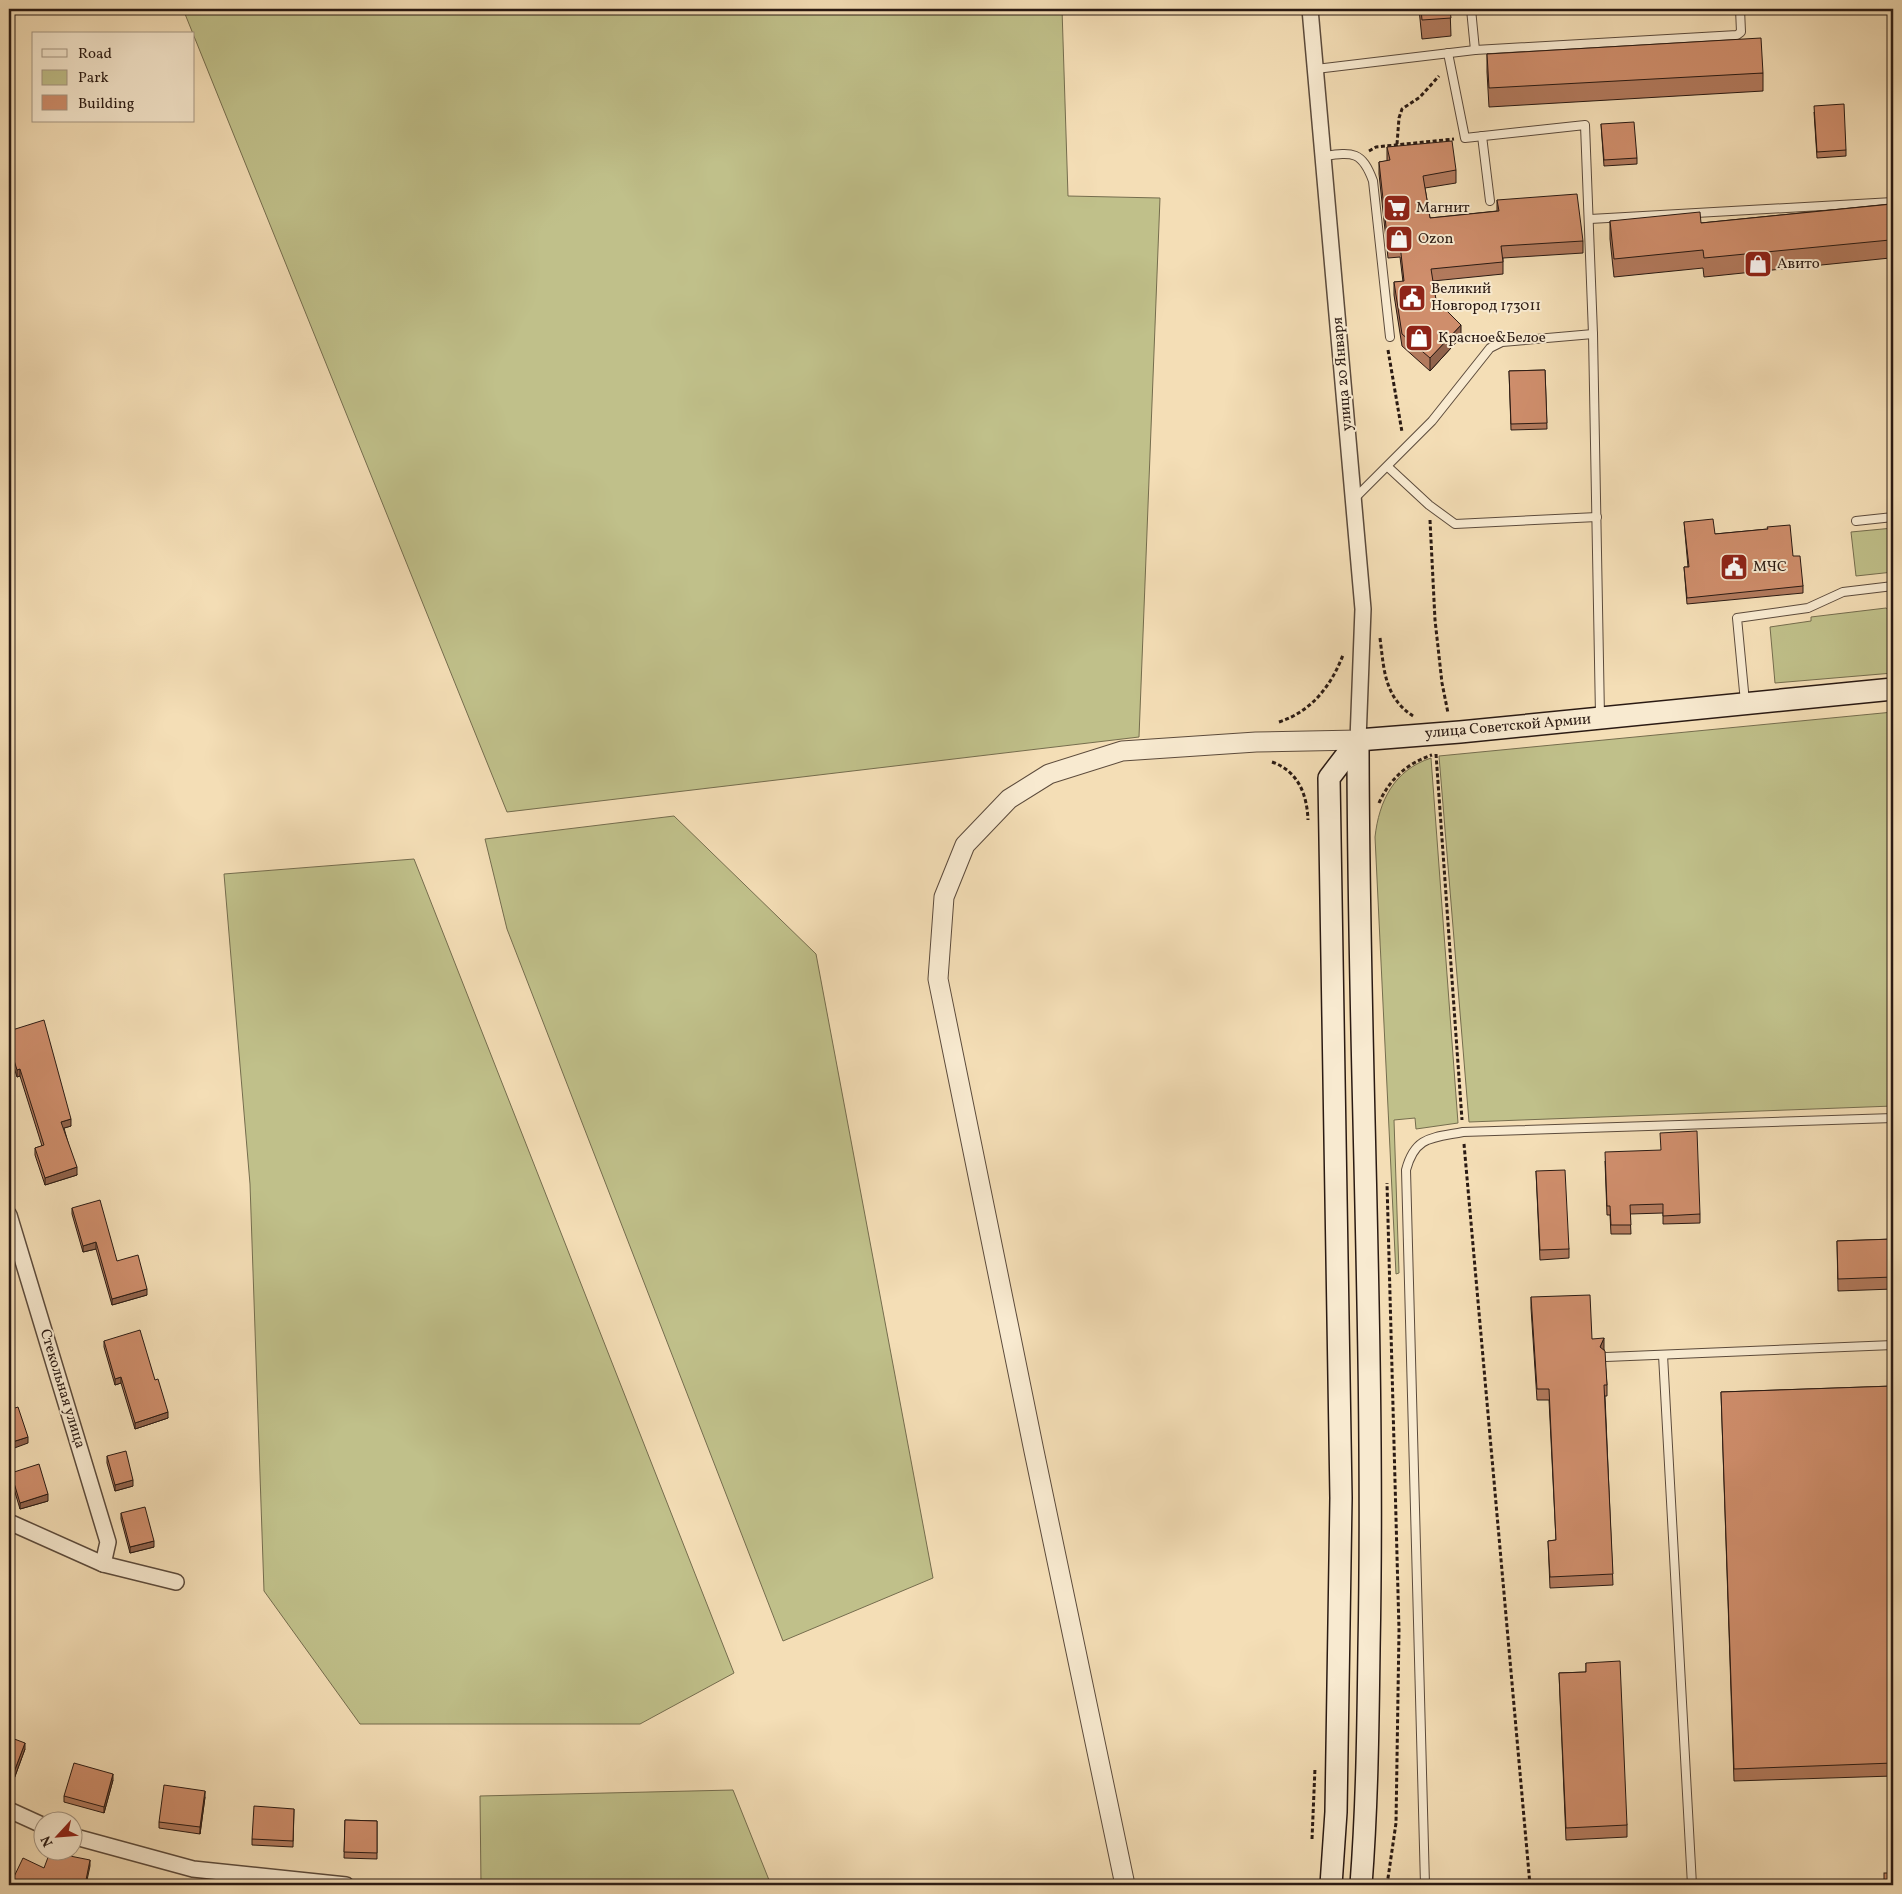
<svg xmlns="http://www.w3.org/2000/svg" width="1902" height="1894" viewBox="0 0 1902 1894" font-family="Vollkorn,serif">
<rect width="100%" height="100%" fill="#f4deb6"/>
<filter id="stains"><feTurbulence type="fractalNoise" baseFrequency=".004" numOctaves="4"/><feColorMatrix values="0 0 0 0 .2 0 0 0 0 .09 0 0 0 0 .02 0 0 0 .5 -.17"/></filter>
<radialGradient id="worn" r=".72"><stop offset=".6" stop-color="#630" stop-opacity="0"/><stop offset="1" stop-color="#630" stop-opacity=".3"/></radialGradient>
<g fill="#c0c08a" stroke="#756d4e">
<path d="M183 9H1062L1068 196 1160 198 1139 737 507 812Z"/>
<path d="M1893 528V572L1856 576 1851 532Z"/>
<path d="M1886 608 1893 613V673L1775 683 1770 627 1811 621V617Z"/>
<path d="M1893 712V1106L1469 1122 1439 756Z"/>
<path d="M1431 758 1458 1123 1416 1129 1415 1118 1394 1120 1399 1273 1396 1274 1375 837C1379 801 1394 770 1431 758Z"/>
<path d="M674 816 816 954 933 1578 783 1641 507 929 485 839Z"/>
<path d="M414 859 734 1673 640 1724H360L264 1591 250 1184 224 874Z"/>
<path d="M733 1790 771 1885H481L480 1796Z"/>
</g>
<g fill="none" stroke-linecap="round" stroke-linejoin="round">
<defs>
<g id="service">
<path d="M1471 9 1475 50"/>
<path d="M1448 53 1465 138 1585 125 1593 334 1600 716"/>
<path d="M1316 69 1475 50 1737 35 1741 32 1740 9"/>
<path d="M1482 136 1490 201"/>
<path d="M1324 156C1353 152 1362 151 1373 181L1390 337"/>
<path d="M1590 219 1893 202"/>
<path d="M1388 467 1429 505 1455 524 1597 517"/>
<path d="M1354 499 1432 421 1490 348 1502 342 1593 334"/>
<path d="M1856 521 1893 517"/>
<path d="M1745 702 1737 618 1808 608 1843 592 1893 586"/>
<path d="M1663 1355 1692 1885"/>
<path d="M1606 1357 1893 1345"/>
<path d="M1425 1885 1406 1170C1415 1136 1432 1138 1463 1132L1893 1118"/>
</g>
<g id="minor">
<path d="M1310 9 1363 609 1358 740"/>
<path d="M9 1215 108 1542 103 1564"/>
<path d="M9 1522 103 1564 176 1582"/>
<path d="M9 1810 42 1825"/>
<path d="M72 1836 193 1869 346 1885"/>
</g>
<path id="tertiary" d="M1125 1885 1034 1451 938 979 944 897 965 845 1009 799 1049 774 1122 751 1256 742 1358 740"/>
<g id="secondary">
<path d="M1358 740C1358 1043 1375 1346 1369 1649 1368 1728 1367 1807 1361 1885"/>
<path d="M1358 740 1460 732 1893 689"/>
<path d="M1331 1885 1336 1812 1341 1498 1329 778 1358 740"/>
</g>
</defs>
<use href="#service" stroke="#5c4b3c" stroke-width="10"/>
<use href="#minor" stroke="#5c4b3c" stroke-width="18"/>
<use href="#tertiary" stroke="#5c4b3c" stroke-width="21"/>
<use href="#secondary" stroke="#2a1a13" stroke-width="24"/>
<g stroke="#2a1a13" stroke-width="3" stroke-dasharray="4 2.5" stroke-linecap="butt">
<path d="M1397 144 1399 118 1402 109 1420 97 1439 76"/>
<path d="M1369 151 1376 147 1454 139"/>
<path d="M1388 350 1402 432"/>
<path d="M1430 520 1435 620 1442 683 1448 713"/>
<path d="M1380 638C1384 669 1384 697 1413 716"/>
<path d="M1279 722C1312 711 1331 686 1343 655"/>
<path d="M1436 754 1462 1120"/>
<path d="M1272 762C1298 771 1307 794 1308 820"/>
<path d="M1379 803C1389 780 1407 763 1432 755"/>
<path d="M1464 1144 1530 1885"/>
<path d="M1312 1839 1315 1768"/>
<path d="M1387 1885 1396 1823 1399 1630 1387 1183"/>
</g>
<use href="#service" stroke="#f8ead0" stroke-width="8"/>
<use href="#minor" stroke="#f8ead0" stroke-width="15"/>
<use href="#tertiary" stroke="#f8ead0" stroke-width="19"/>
<use href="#secondary" stroke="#f8ead0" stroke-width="21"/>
</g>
<g fill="#b27a5d" stroke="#2a1a13">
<path d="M1419 9H1450L1451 36 1422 39Z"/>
<path d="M1487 54 1763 73V91L1489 107 1487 72Z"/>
<path d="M1814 112 1846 150V156L1817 158Z"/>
<path d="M1601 124 1637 158V164L1604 166Z"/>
<path d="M1387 147 1456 170V183L1425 188 1430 218 1497 211V200L1583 241V253L1503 258V274L1433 281 1436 300 1461 337 1430 371 1402 346 1394 295V282H1403L1400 257 1388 258 1379 174V162L1387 161Z"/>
<path d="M1893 188V253L1890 254V258L1704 277 1703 268 1614 277 1610 239V221L1701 223 1890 204V190Z"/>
<path d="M1545 370 1547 429 1511 430 1509 371Z"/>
<path d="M1684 522 1715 534 1768 529 1793 556 1803 586V593L1687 604 1684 567H1688Z"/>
<path d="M9 1031 71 1126 64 1128 77 1175 45 1185 35 1155V1148L42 1146 20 1076 17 1077 9 1051Z"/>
<path d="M1605 1161 1700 1214V1223L1663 1224V1213L1630 1214 1631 1234H1611L1610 1215H1607Z"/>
<path d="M1536 1171 1569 1249V1258L1540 1260Z"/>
<path d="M72 1208 117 1261 147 1295 112 1305 96 1249 83 1252 72 1214Z"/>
<path d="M1893 1239V1289L1838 1291 1837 1241Z"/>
<path d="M1531 1297 1592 1339 1604 1349 1607 1385V1396H1605L1613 1585 1550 1588 1548 1541 1556 1540 1549 1400H1537L1531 1308Z"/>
<path d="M104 1341 155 1380 168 1418 135 1429 121 1383 115 1385 104 1347Z"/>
<path d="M1893 1386V1776L1734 1781 1721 1392Z"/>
<path d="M107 1456 133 1486 115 1491 107 1463Z"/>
<path d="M11 1473 48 1501 20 1509 11 1479Z"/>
<path d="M121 1513 154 1547 130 1553 121 1519Z"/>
<path d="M1586 1663 1627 1825V1837L1566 1840 1559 1673 1586 1672Z"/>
<path d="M9 1737 25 1749 14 1779 9 1777Z"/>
<path d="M113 1780 104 1813 64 1802V1796Z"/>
<path d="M205 1797 200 1834 159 1828V1822Z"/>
<path d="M294 1809 293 1847 252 1845V1839Z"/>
<path d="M345 1820 377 1821V1859L344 1858Z"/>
</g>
<g fill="#91634c" stroke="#2a1a13">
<path d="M1461 325V337L1430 371V358Z"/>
<path d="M20 1069V1076L17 1077V1070Z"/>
<path d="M71 1119V1126L61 1129V1122Z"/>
<path d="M77 1167V1175L45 1185V1178Z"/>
<path d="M96 1242V1249L83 1252V1246Z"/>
<path d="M147 1289V1295L112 1305V1299Z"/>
<path d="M1604 1338V1349L1600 1358V1347Z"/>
<path d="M121 1377V1383L115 1385V1379Z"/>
<path d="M168 1412V1418L135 1429V1423Z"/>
<path d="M28 1437V1443L9 1450V1443Z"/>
<path d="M133 1480V1486L115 1491V1485Z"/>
<path d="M48 1494V1501L20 1509V1503Z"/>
<path d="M154 1541V1547L130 1553V1547Z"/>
<path d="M25 1743V1749L14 1779V1772Z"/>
<path d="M113 1774V1780L104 1813V1807Z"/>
<path d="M205 1791V1797L200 1834V1827Z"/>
<path d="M90 1860V1866L86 1885H85Z"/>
</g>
<g fill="#cf8e6c" stroke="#2a1a13">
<path d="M1421 9H1450L1451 18 1422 20Z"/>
<path d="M1761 38 1763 73 1489 88 1487 54Z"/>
<path d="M1844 104 1846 150 1817 152 1814 106Z"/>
<path d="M1634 122 1637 158 1604 160 1601 124Z"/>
<path d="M1452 141 1456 170 1423 176 1430 218 1499 211 1497 200 1577 194 1583 241 1501 246 1503 262 1431 269 1436 300 1461 325 1430 358 1402 334 1394 282 1404 281 1400 244 1388 245 1379 162 1390 160 1387 147Z"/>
<path d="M1893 188V235L1889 236 1890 240 1704 258 1703 250 1614 259 1610 221 1700 212 1701 223 1892 204 1890 190Z"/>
<path d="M1545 370 1547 423 1511 424 1509 371Z"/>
<path d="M1713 519 1715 534 1768 529 1767 527 1790 525 1793 556H1800L1803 586 1687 598 1684 567H1689L1684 522Z"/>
<path d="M44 1020 71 1119 61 1122 77 1167 45 1178 35 1148 44 1145 20 1069 17 1070 9 1044V1031Z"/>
<path d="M1697 1131 1700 1214 1663 1216V1204L1630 1205 1631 1225H1611L1610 1206H1607L1605 1152 1661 1150 1660 1133Z"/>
<path d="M1565 1170 1569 1249 1540 1250 1536 1171Z"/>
<path d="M100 1200 117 1261 138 1255 147 1289 112 1299 96 1242 83 1246 72 1208Z"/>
<path d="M1893 1239V1277L1838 1279 1837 1241Z"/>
<path d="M1590 1295 1592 1339 1604 1338 1600 1347 1605 1351 1607 1385H1604L1613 1574 1550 1577 1548 1541 1556 1540 1549 1389H1537L1531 1297Z"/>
<path d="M140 1330 155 1380 158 1379 168 1412 135 1423 121 1377 115 1379 104 1341Z"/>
<path d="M1893 1386V1763L1734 1769 1721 1392Z"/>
<path d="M9 1391 15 1408 18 1407 28 1437 9 1443Z"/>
<path d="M126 1451 133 1480 115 1485 107 1456Z"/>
<path d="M39 1464 48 1494 20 1503 11 1473Z"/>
<path d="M145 1507 154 1541 130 1547 121 1513Z"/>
<path d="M1620 1661 1627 1825 1566 1828 1559 1673 1586 1672V1663Z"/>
<path d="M9 1737 25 1743 14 1772 9 1770Z"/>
<path d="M74 1763 113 1774 104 1807 64 1796Z"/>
<path d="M164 1785 205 1791 200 1827 159 1822Z"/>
<path d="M254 1806 294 1809 293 1841 252 1839Z"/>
<path d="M345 1820 377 1821V1853L344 1852Z"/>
<path d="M50 1852 90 1860 85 1885H43L37 1884 36 1885H10L23 1858 44 1868Z"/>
<rect x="1884" y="1873" width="9" height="12"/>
</g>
<defs>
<symbol id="supermarket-square" viewBox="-11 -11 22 22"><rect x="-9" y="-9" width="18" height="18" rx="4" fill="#8f2418" stroke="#f8ead0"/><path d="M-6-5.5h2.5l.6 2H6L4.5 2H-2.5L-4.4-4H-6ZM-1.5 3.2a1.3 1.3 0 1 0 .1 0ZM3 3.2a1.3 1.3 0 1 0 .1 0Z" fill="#fff"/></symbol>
<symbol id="shop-square" viewBox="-11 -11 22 22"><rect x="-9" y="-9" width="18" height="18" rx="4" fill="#8f2418" stroke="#f8ead0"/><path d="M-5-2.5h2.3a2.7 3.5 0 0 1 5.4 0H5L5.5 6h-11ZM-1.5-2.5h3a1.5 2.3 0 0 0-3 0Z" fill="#fff"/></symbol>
<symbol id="civic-square" viewBox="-11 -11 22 22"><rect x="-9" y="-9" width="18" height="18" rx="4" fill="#8f2418" stroke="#f8ead0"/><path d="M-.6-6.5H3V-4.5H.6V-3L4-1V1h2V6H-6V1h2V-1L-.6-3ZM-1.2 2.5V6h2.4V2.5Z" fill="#fff"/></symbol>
</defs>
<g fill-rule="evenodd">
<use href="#supermarket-square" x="1381" y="192" width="32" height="32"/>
<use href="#shop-square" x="1383" y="223" width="32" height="32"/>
<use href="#shop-square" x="1742" y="248" width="32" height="32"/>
<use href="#civic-square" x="1396" y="282" width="32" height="32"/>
<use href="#shop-square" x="1403" y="322" width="32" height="32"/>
<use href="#civic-square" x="1718" y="551" width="32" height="32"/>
</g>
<g text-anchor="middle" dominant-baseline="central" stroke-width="4" stroke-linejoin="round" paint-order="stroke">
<g font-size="15" fill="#2a1a13" stroke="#f8ead0" text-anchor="start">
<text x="1416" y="208">Магнит</text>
<text x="1418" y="239">Ozon</text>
<text x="1777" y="264">Авито</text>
<text x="1431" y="289">Великий<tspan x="1431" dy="17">Новгород 173011</tspan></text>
<text x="1438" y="338">Красное&amp;Белое</text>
<text x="1753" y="567">МЧС</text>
</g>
<g font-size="15" fill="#2a1a13" stroke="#f8ead0">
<text transform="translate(1343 374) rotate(-95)">улица 20 Января</text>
<text transform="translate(1508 727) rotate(-5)">улица Советской Армии</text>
<text transform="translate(62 1389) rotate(73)">Стекольная улица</text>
</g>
</g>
<rect width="1902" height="1894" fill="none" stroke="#f4deb6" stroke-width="30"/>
<rect x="10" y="10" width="1882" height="1874" fill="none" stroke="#2a1a13" stroke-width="2.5"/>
<rect x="15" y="15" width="1872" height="1864" fill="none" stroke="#2a1a13"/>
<rect x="32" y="32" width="162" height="90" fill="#f8ead0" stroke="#a69784"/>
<rect x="42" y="49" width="25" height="8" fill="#f8ead0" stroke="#a69784"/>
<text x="78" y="58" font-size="15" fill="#2a1a13">Road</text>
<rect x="42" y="70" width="25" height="15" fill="#c0c08a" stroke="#a69784"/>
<text x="78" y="82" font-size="15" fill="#2a1a13">Park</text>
<rect x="42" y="95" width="25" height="15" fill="#cf8e6c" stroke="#a69784"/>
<text x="78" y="108" font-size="15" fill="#2a1a13">Building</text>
<g transform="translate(58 1836) rotate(244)"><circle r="24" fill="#f8ead0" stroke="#a69784"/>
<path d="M0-4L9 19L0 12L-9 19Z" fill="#8f2418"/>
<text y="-8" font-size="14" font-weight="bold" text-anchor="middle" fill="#2a1a13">N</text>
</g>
<rect width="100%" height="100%" filter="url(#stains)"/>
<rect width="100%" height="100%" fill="url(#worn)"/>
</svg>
